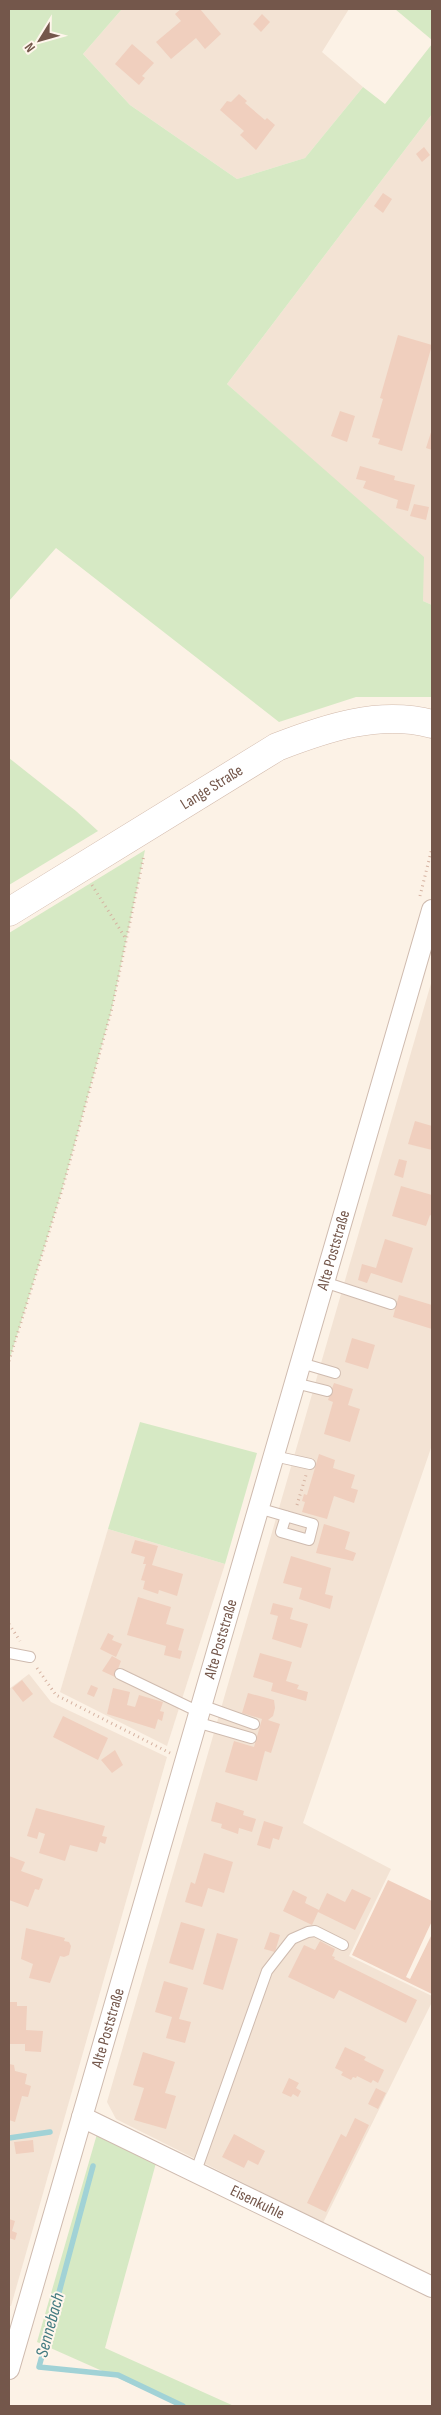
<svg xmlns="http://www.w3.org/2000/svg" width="441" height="2415" viewBox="0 0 441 2415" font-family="'Sofia Sans Condensed',sans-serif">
<rect width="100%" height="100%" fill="#fcf2e6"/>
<g fill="#f3e3d4">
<path d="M122 9H349L322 52 363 87 305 158 237 179 130 105 83 54Z"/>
<path d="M432 114V605L423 601 307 455 227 384Z"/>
<path d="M432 980V1445L303 1823 391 1869 349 1956 432 1996V2002L323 2223 116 2119 107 2102Z"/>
<path d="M108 1529 225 1564 167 1746 60 1692Z"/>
<path d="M29 1674 51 1702 167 1757 11 2306H9V1689Z"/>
</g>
<g fill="#d6e9c4">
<path d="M9 9H122L83 54 130 105 237 179 305 158 363 87 385 104 432 44V114L227 384 424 557 423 601 432 605V697H356L279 722 56 548 9 601Z"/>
<path d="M395 9H432V40Z"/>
<path d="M9 758 76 811 98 831 9 885Z"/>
<path d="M145 850 112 1008 62 1190 9 1361V933Z"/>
<path d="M140 1422 257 1453 225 1564 108 1529Z"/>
<path d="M97 2134 156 2163 105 2348 234 2406H181L37 2342Z"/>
</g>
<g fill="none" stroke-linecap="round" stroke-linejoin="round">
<g stroke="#a1d2d6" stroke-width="5.5">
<path d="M9 2138 50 2132"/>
<path d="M93 2166 39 2367 118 2375 183 2406"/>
</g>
</g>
<g fill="#f0cfbe">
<path d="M181 9H200L221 34 205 49 196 38 171 59 156 42 181 21 175 14Z"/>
<path d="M262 14 270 22 261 32 253 24Z"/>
<path d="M132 44 154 63 142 76 145 78 139 85 115 64Z"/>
<path d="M239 94 247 101 245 103 265 120 267 118 275 125 256 150 240 135 244 131 220 110 227 101 231 102Z"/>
<path d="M424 147 430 155 422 162 416 154Z"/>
<path d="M383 193 392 199 383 213 374 206Z"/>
<path d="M398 335 432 345 402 451 378 444 380 439 372 437 383 399 380 398Z"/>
<path d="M340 411 355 416 347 442 331 436Z"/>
<path d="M432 429V450L426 448Z"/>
<path d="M360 466 395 476 394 480 415 485 408 511 396 508 398 500 363 488 366 481 356 479Z"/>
<path d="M414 504 429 507 426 520 410 516Z"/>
<path d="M415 1121 432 1126V1150L408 1144Z"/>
<path d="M399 1159 407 1161 403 1178 394 1175Z"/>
<path d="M401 1186 432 1195V1216L430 1215 426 1226 392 1216Z"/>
<path d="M385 1239 413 1248 402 1283 371 1273 367 1283 358 1280 362 1264 376 1268Z"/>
<path d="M399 1295 432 1305V1329L393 1317Z"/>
<path d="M352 1338 375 1345 368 1369 345 1362Z"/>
<path d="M334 1383 353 1389 348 1405 360 1409 350 1442 324 1434 333 1402 328 1400Z"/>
<path d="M319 1454 335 1460 333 1468 355 1475 351 1488 358 1490 354 1503 334 1496 327 1519 302 1512 305 1502 302 1501 304 1494 307 1495Z"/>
<path d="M324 1524 350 1532 345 1549 356 1553 353 1561 316 1553Z"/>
<path d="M135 1540 158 1546 152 1565 183 1574 177 1596 159 1590 158 1594 143 1589 145 1581 141 1580 146 1564H143L145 1557 131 1553Z"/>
<path d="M291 1556 331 1568 325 1594 333 1596 330 1609 299 1599 302 1588 283 1583Z"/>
<path d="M138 1597 171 1607 166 1624 184 1629 178 1650 182 1651 180 1659 164 1655 166 1646 127 1635Z"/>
<path d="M273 1603 293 1608 290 1619 308 1624 301 1648 272 1639 278 1616 270 1614Z"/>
<path d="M108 1633 114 1636 112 1640 122 1644 116 1657 100 1649Z"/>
<path d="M260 1653 292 1662 286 1681 299 1685 297 1689 308 1692 306 1701 271 1691 273 1683 253 1677Z"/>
<path d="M112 1656 121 1661 115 1677 102 1671Z"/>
<path d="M22 1680 33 1694 23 1702 12 1688Z"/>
<path d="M91 1685 98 1688 94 1697 87 1694Z"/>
<path d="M113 1688 130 1692 127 1705 135 1707 139 1695 163 1702 160 1711 164 1712 162 1721 158 1719 155 1729 107 1714Z"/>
<path d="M248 1693 274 1700 275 1708 273 1716 268 1720 280 1724 271 1753 265 1751 257 1781 225 1772 234 1741 254 1747 262 1719 242 1713Z"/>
<path d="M63 1716 108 1738 98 1760 53 1737Z"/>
<path d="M115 1750 123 1765 112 1773 101 1760Z"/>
<path d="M216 1802 244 1811 243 1815 256 1819 252 1832 239 1828 238 1834 221 1828 222 1824 211 1821Z"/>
<path d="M36 1808 105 1826 102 1836 107 1837 105 1844 100 1842 97 1852 70 1845 65 1861 39 1853 45 1834 39 1832 37 1839 27 1836Z"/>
<path d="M264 1821 283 1827 279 1840 273 1838 270 1849 257 1845Z"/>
<path d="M204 1853 233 1862 224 1893 208 1888 202 1907 185 1902 191 1882 195 1884Z"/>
<path d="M9 1856 25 1862 21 1871 43 1879 39 1890 35 1889 28 1907 9 1900Z"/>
<path d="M388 1880 432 1901V1921L406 1977 410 1979 432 1934V1994L352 1955Z"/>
<path d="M352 1889 371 1898 355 1930 318 1912 312 1925 283 1911 293 1890 307 1897 305 1903 319 1910 327 1893 345 1902Z"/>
<path d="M181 1922 205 1929 193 1970 169 1963Z"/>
<path d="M26 1928 65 1938 64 1941 69 1942 71 1946 69 1955 64 1957 60 1956 50 1983 29 1978 33 1964 21 1959Z"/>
<path d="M270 1932 280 1935 275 1952 264 1949Z"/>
<path d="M217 1933 238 1939 223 1990 203 1984Z"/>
<path d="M320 1941 335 1949 332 1956 335 1957 334 1959 417 2000 406 2023 339 1990 334 1999 288 1977 304 1945 315 1950Z"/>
<path d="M164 1981 188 1988 179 2019 191 2022 185 2043 166 2038 172 2017 155 2012Z"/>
<path d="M9 2002H17V2006H27L26 2030 43 2031 41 2052 25 2051V2044H9Z"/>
<path d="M345 2047 366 2057 364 2060 384 2070 378 2083 373 2080 371 2083 357 2076 356 2078 353 2077 351 2080 341 2075 343 2072 335 2068Z"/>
<path d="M143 2052 175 2062 165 2093 176 2096 166 2129 134 2120 144 2088 133 2085Z"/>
<path d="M9 2064 14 2065 15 2071 27 2074 25 2084 31 2086 28 2097 22 2096 15 2122 9 2120Z"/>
<path d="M289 2078 299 2083 296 2088 301 2091 298 2097 293 2094 291 2097 282 2093Z"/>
<path d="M376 2088 386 2093 378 2109 368 2104Z"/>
<path d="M355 2118 369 2125 326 2212 307 2203 341 2134 346 2137Z"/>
<path d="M234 2134 265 2151 258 2165 248 2160 244 2168 222 2157Z"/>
<path d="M33 2140 34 2152 16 2154 14 2142Z"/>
<path d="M9 2219 15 2221 12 2231 17 2233 15 2240 9 2238Z"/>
</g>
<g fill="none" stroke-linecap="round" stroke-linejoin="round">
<defs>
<g id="lane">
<path d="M324 1282 391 1304"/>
<path d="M301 1363 335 1373"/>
<path d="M295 1383 327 1391"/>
<path d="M274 1456 310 1464"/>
<path d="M258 1508 313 1524 309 1540 281 1532 286 1516"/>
<path d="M9 1653 30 1657"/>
<path d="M120 1674 199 1712"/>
<path d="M201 1705 254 1724"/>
<path d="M196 1722 251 1738"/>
<path d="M196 2171 267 1971 292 1939 308 1932 315 1931 343 1945"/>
</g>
<g id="street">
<path id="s1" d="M82 2117 432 2287"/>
<path id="s2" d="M9 2369 432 910"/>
</g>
<g id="secondary">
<path id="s3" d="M9 912 277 747C326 728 379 710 432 724"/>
</g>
</defs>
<use href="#lane" stroke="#cfbbaf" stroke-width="12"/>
<use href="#street" stroke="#cfbbaf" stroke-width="22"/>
<use href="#secondary" stroke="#d2baac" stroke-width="29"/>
<g stroke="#d5b2a1" stroke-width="3" stroke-dasharray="1 4" stroke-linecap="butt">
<path d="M92 885 126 939"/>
<path d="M420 896 432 848"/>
<path d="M9 1361 62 1190 112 1008 144 855"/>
<path d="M297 1505 306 1475"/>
<path d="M9 1624 20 1641"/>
<path d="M37 1668 56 1695 170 1753"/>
</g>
<use href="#lane" stroke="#fff" stroke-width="10"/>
<use href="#street" stroke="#fff" stroke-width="20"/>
<use href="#secondary" stroke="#fff" stroke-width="28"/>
</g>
<g text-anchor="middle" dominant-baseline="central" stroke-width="4" stroke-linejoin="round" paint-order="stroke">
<g font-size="16" fill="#74574b" stroke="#fff6ec">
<text stroke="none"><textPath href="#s3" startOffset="238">Lange Straße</textPath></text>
<text stroke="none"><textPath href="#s2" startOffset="1165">Alte Poststraße</textPath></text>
<text stroke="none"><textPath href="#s2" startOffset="760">Alte Poststraße</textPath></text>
<text stroke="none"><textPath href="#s2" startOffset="355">Alte Poststraße</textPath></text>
<text stroke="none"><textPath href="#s1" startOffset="195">Eisenkuhle</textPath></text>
</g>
<g font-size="18" font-style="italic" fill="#427a80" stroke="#fff6ec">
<text transform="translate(50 2325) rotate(-75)">Sennebach</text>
</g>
</g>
<rect width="441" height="2415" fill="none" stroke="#74574b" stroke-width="20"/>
<g transform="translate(40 40) rotate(233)" stroke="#fff6ec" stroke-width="4" paint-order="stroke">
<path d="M0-4L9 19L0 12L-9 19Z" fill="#74574b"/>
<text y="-8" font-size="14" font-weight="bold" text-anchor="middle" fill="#74574b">N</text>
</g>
</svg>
